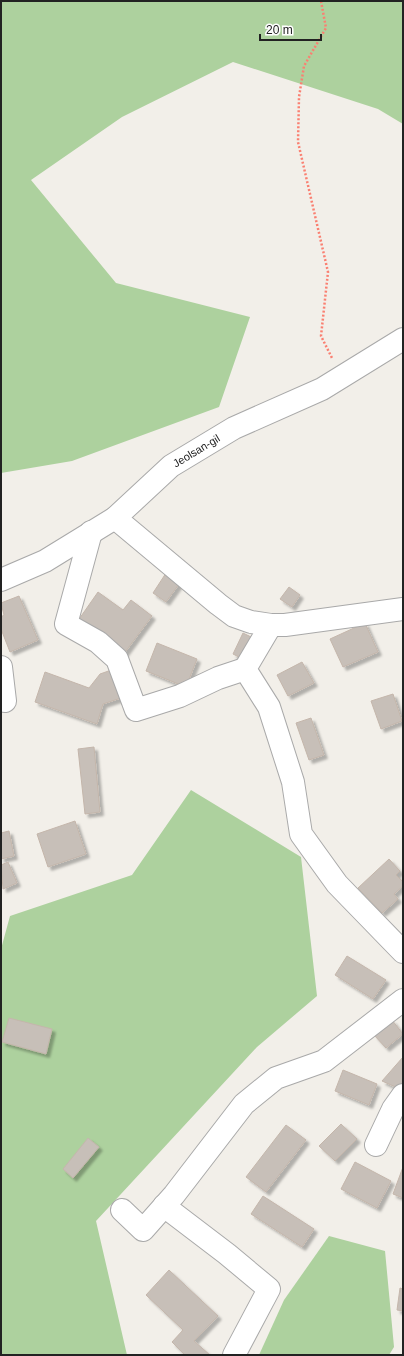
<svg xmlns="http://www.w3.org/2000/svg" width="404" height="1356" viewBox="0 0 404 1356" font-family="Arial,sans-serif">
<defs>
<filter id="shadow"><feDropShadow dx="3.5" dy="3.5" stdDeviation="1" flood-color="#0004"/></filter>
</defs>
<rect width="100%" height="100%" fill="#f2efe9"/>
<g fill="#add19e">
<path d="M1 1H403V124L378 109 233 62 122 117 31 180 116 283 250 317 219 407 72 461 1 473Z"/>
<path d="M191 790 301 857 317 996 257 1047 96 1221 127 1355H1V949L10 916 132 875Z"/>
<path d="M329 1236 385 1251 394 1347 389 1355H259L284 1300Z"/>
</g>
<g fill="#c7bfb8" stroke="#c4b6ab" filter="url(#shadow)">
<path d="M168 570 182 580 166 602 153 593Z"/>
<path d="M289 587 300 595 292 607 280 599Z"/>
<path d="M98 592 123 610 131 600 152 616 123 655 77 622Z"/>
<path d="M19 596 38 640 10 652 1 629V617L4 615 1 603Z"/>
<path d="M365 623 378 652 343 667 330 639Z"/>
<path d="M243 633 255 639 245 660 233 654Z"/>
<path d="M157 643 197 659 186 687 146 671Z"/>
<path d="M302 662 314 683 288 696 277 675Z"/>
<path d="M117 668 127 696 103 704 97 724 35 702 45 672 89 688 100 674Z"/>
<path d="M393 694 402 721 381 729 371 701Z"/>
<path d="M311 718 324 755 309 760 296 723Z"/>
<path d="M94 747 100 812 85 814 78 749Z"/>
<path d="M75 821 86 854 48 867 37 834Z"/>
<path d="M9 831 14 856 1 859V833Z"/>
<path d="M389 859 400 871 396 875 403 882V886L394 894 398 899 382 913 358 888Z"/>
<path d="M8 862 17 883 3 889 1 865Z"/>
<path d="M347 956 386 980 373 999 335 975Z"/>
<path d="M9 1018 52 1029 46 1054 2 1042Z"/>
<path d="M392 1020 403 1034 386 1048 374 1035Z"/>
<path d="M403 1057V1082L398 1088 382 1081Z"/>
<path d="M343 1070 377 1084 369 1105 335 1091Z"/>
<path d="M341 1124 357 1139 335 1161 319 1146Z"/>
<path d="M286 1125 306 1140 266 1192 246 1177Z"/>
<path d="M88 1138 99 1147 73 1178 63 1169Z"/>
<path d="M355 1162 391 1181 377 1208 341 1189Z"/>
<path d="M403 1167V1198L393 1194Z"/>
<path d="M263 1196 314 1229 302 1247 251 1214Z"/>
<path d="M169 1270 218 1316 194 1341 210 1355H185L172 1342 183 1330 146 1295Z"/>
<path d="M400 1288 403 1289V1311L397 1310Z"/>
</g>
<g fill="none" stroke-linecap="round" stroke-linejoin="round">
<defs>
<g id="street">
<path d="M115 518 218 604 234 616 251 622 271 625H285L403 609"/>
<path d="M91 532 66 624 98 642 117 659 136 710 180 696 218 678 245 669"/>
<path id="s1" d="M1 580 45 561 115 518 171 466 234 428 322 389 403 339"/>
<path d="M271 625 245 669 269 707 293 782 301 834 337 884 403 952"/>
<path d="M1 667 5 701"/>
<path d="M376 1145 393 1109 403 1095"/>
<path d="M164 1206 227 1254 269 1289 234 1355"/>
<path d="M122 1210 143 1230 174 1195 244 1104 276 1078 324 1061 403 1000"/>
</g>
</defs>
<use href="#street" stroke="#a9a9a9" stroke-width="24"/>
<path stroke="#fa8072" stroke-width="2.5" stroke-dasharray="2 2" stroke-linecap="butt" d="M321 1 326 28 304 66 299 97 298 142 328 272 321 336 332 358"/>
<use href="#street" stroke="#fff" stroke-width="22"/>
</g>
<g text-anchor="middle" dominant-baseline="central" stroke-width="3.5" stroke-linejoin="round" paint-order="stroke">
<g font-size="11" fill="#222" stroke="#fff">
<text stroke="none"><textPath href="#s1" startOffset="236">Jeolsan-gil</textPath></text>
</g>
</g>
<rect width="404" height="1356" fill="none" stroke="#222222" stroke-width="4"/>
<path d="M260 34v6h61v-6" fill="none" stroke="#222222" stroke-width="2"/>
<text x="266" y="34" font-size="12" fill="#222222" stroke="#ffffff" stroke-width="3" paint-order="stroke">20 m</text>
</svg>
